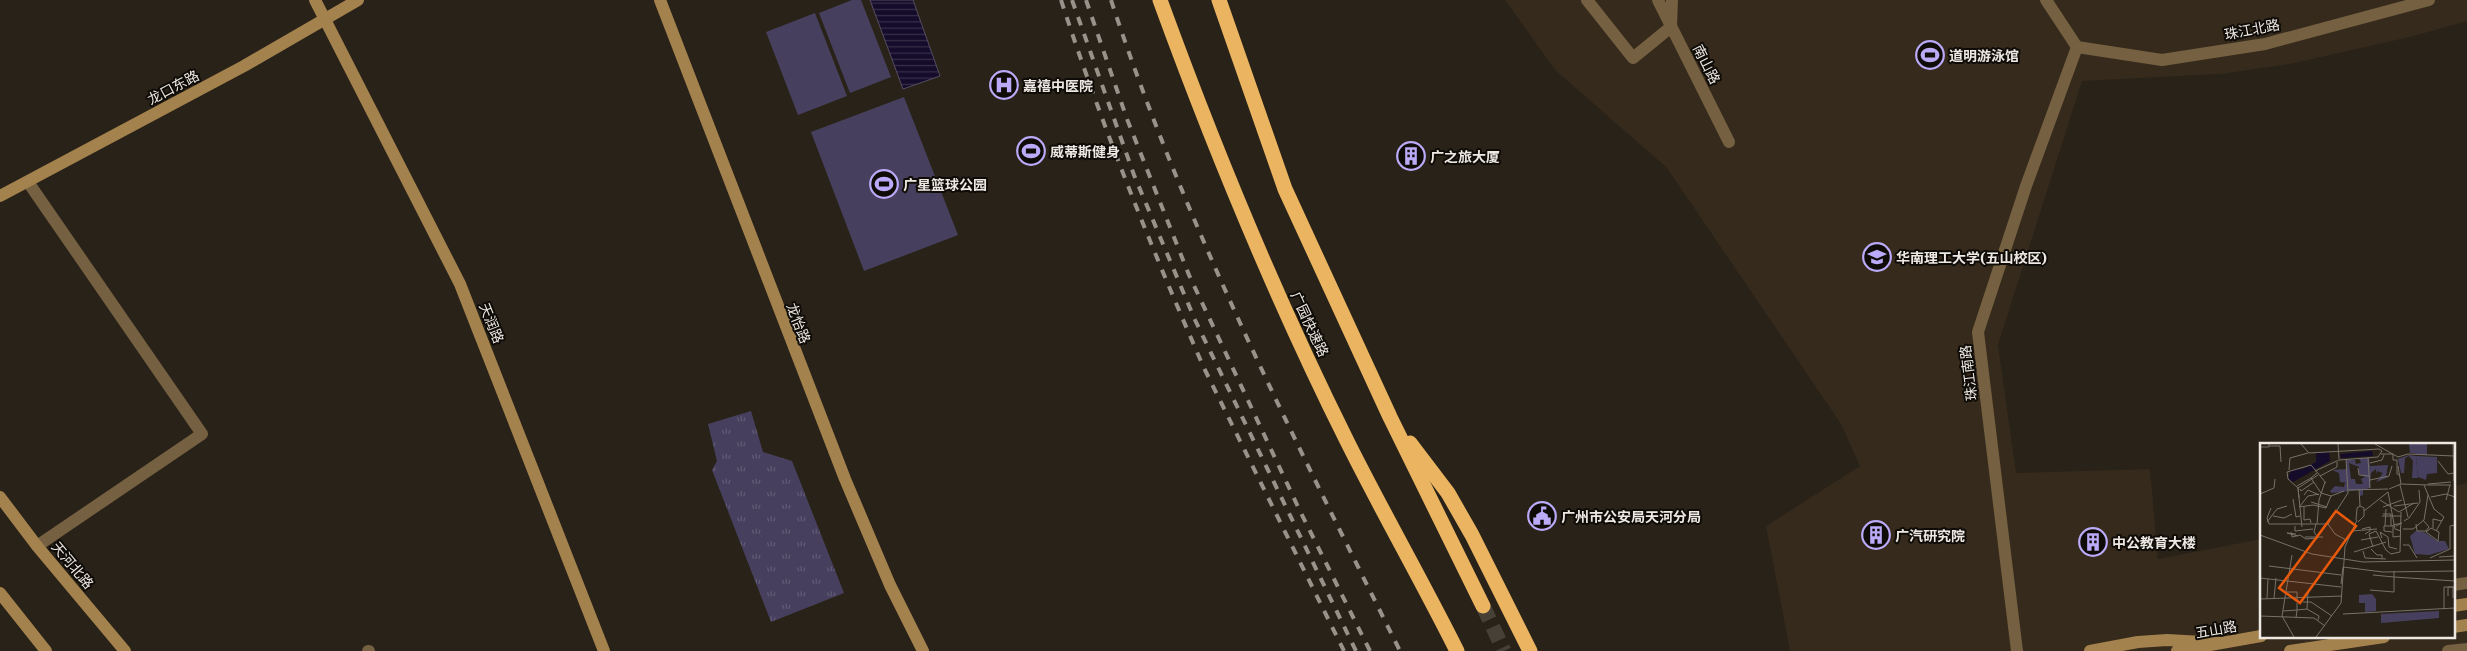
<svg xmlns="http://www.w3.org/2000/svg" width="2467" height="651" viewBox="0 0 2467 651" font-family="'Noto Serif','Noto Sans SC',serif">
<defs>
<pattern id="grass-tufts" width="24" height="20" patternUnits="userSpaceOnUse" patternTransform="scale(1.25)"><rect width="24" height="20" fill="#46405e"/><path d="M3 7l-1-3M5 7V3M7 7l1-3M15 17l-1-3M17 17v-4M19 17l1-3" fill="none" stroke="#615c75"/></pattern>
<pattern id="water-rules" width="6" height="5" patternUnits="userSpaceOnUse" patternTransform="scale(1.25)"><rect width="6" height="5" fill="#140c2a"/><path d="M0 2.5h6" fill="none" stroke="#362f49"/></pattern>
</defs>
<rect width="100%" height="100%" fill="#292218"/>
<path fill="#352a1b" d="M1505 0H2467V21L2414 36 2290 64 2221 74 2082 81 1998 345 2016 473 2150 469 2158 559 2261 539V637H2453V486L2467 483V651H1790L1766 526 1860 466 1841 424 1667 168 1555 70Z"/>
<path fill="url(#grass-tufts)" d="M751 411 763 452 792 461 844 593 771 622 712 470 717 461 708 424Z"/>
<g fill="#46405e">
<path d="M852 0H861L891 77 850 93 819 13Z"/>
<path d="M815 13 847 96 798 115 766 32Z"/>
<path d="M904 97 958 235 864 271 811 132Z"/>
</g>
<path fill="url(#water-rules)" stroke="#554e61" d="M870 0H913L940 76 903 89Z"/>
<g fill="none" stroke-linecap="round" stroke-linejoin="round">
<path stroke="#464036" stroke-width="15" stroke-dasharray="15 8" stroke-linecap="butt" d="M1483 606 1504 651"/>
<g stroke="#756041" stroke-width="12">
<path d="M1587 0 1633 58 1671 27 1672 0"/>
<path d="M1658 0 1729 142"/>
<path d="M2046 0 2077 47"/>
<path d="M2077 47 2162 60 2265 44 2429 0"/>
<path d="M28 182 202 434 37 546"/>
<path d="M2453 585 2467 583"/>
<path d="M368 651H369"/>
<path d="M2017 651 1978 332 2026 186 2077 47"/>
<path d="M2448 651 2467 649"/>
</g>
<g stroke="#a4824e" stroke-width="12">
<path d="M315 0 460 284 604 651"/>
<path d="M660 0 845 479 890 585 923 651"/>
<path d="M0 196 244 66 358 0"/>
<path d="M0 497 37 546 125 651"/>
<path d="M0 593 46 651"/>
<path d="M2453 606 2467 604"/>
<path d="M2453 627 2467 625"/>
<path d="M2090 651 2138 642 2167 640 2220 643"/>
<path d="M2177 651 2261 636"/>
<path d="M2290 651 2384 637"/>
</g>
<g stroke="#eab461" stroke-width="15">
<path d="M1160 0C1215 151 1276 299 1348 443 1383 513 1422 581 1457 651"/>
<path d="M1219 0 1285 189 1390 417 1483 606"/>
<path d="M1410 443 1448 493 1472 535 1530 651"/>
</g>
<g stroke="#97928a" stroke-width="4" stroke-dasharray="9 9" stroke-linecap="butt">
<path d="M1061 0C1102 126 1151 247 1204 368L1344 651"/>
<path d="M1072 0 1134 175 1195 320 1356 651"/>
<path d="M1086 0 1127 119 1189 275 1300 511 1370 651"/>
<path d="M1111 0C1185 226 1294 438 1400 651"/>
</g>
</g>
<defs>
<symbol id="stadium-ring" viewBox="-11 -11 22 22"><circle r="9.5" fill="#0f0c08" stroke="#baaaf7" stroke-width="1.5"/><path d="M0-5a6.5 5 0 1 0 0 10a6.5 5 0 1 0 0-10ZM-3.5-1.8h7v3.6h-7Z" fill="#baaaf7"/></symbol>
<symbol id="hospital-ring" viewBox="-11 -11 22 22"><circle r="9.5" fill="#0f0c08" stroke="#baaaf7" stroke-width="1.5"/><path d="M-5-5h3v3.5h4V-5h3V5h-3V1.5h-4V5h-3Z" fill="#baaaf7"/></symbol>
<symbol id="building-ring" viewBox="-11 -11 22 22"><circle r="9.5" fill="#0f0c08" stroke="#baaaf7" stroke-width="1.5"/><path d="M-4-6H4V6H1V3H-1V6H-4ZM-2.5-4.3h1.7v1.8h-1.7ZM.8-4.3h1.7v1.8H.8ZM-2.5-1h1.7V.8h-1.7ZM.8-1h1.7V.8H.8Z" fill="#baaaf7"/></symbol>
<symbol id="university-ring" viewBox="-11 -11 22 22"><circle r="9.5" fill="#0f0c08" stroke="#baaaf7" stroke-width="1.5"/><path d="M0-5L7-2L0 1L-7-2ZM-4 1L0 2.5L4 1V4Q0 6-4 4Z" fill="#baaaf7"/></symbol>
<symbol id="civic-ring" viewBox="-11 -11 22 22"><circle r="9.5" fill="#0f0c08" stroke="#baaaf7" stroke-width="1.5"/><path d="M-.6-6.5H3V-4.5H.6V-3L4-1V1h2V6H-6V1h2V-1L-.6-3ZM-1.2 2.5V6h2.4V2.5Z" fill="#baaaf7"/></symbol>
</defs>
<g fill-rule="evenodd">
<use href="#stadium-ring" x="1914" y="39" width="32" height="32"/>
<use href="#hospital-ring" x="988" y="69" width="32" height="32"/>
<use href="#stadium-ring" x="1015" y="135" width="32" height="32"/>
<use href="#building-ring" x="1395" y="140" width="32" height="32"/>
<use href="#stadium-ring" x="868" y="168" width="32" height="32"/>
<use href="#university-ring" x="1861" y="241" width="32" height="32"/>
<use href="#civic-ring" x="1526" y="500" width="32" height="32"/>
<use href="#building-ring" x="1860" y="519" width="32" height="32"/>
<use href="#building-ring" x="2077" y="526" width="32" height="32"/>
</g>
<g text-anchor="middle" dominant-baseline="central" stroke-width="4" stroke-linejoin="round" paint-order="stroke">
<g font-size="14" fill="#ede8e2" stroke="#0f0c08">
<text transform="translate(2252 29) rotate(-11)">珠江北路</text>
<text transform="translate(1707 64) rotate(63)">南山路</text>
<text transform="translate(173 87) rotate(-28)">龙口东路</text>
<text transform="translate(492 323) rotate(68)">天润路</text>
<text transform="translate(799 323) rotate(69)">龙怡路</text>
<text transform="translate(1310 324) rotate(65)">广园快速路</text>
<text transform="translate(1968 373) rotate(-97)">珠江南路</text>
<text transform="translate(73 565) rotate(50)">天河北路</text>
<text transform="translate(2216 629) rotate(-10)">五山路</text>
</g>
<g font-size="14" font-weight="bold" fill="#ede8e2" stroke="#0f0c08" text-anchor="start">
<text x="1949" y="55">道明游泳馆</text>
<text x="1023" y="85">嘉禧中医院</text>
<text x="1050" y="151">威蒂斯健身</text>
<text x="1430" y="156">广之旅大厦</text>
<text x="903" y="184">广星篮球公园</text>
<text x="1896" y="257">华南理工大学(五山校区)</text>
<text x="1561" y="516">广州市公安局天河分局</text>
<text x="1895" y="535">广汽研究院</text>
<text x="2112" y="542">中公教育大楼</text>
</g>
</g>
<g transform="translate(2260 443)">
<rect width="195" height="195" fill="#292218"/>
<path d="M149 1H167V12L150 10Z" fill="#46405e"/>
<path d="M149 12 156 13 158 35H152L153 18 149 13 145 15 144 30H141L138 16ZM99 15H109L110 23 128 22 126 33 129 34 116 39 123 30 117 28 116 31V26L111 30 110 45 103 47V52L100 53V47L72 50 70 48 75 43 84 44 85 40H80H88L80 39 79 30 72 27 87 26 86 16 95 17 96 21 101 20ZM89 20 99 24V31L105 34 101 36 103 41H96L95 36H91ZM156 88 164 89 177 98H185L189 106 169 112 155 111 150 93Z" fill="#46405e" fill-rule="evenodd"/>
<path d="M156 13 177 14V30L167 31 166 37 158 34ZM179 168V175L121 180V171Z" fill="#46405e"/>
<path d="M112 151 116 156V168L105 169V160H99V152Z" fill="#46405e"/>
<path d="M112 8 113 13 81 15 80 11ZM69 9 70 18 33 39 28 35 31 27 43 26 56 19V10Z" fill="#140c2a"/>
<path fill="none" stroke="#777169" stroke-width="1" d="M0 1V4H9V1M41 1 49 10 119 6 122 8 118 14 79 17 55 28M78 1 79 16M115 1 138 14M193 1 194 38M9 3H20L21 19M121 11H133V17H137V31L139 32M138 14 148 11 194 13M108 15 110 45M178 18 188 31 194 30M110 20 122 17 124 12M138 23 141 41M98 25 99 32 109 33M29 27 30 15 48 10M57 30 51 35 61 50 71 53 84 48M60 33 77 24V19M110 37 129 33 132 23M168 41 191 39M140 42 148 74M164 42 174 66 184 74 176 88M169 42H191M37 43 51 35M40 46 41 48 54 39M99 46 100 63M129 46 141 41 169 42M88 47 128 46M128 49 135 86 141 88M0 51 14 45 15 36M44 52 48 47 59 52M171 54 186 51 195 54M39 55 38 45 58 32M33 56 36 74 40 73M120 57 139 69 154 60M186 57 190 42M51 59 67 64M40 63 48 53 59 51M134 63 158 60M39 64 53 62 66 65 71 53M44 64V77L50 76 51 80M123 64 142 57M11 65 7 75 9 81H68M104 68 128 49M123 71H131V83M13 73 24 75 32 71M122 73H141M96 77 97 65 100 63M144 78 149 75 160 59 159 47M7 79 17 66 27 63M98 79 104 73V65L100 63M57 81 59 57 65 39M68 81 88 50 86 16M68 81 75 91 86 97M156 81 157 88H166L169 84 163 77M35 83V88L53 86M125 83 126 66M136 83 142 80 133 82V94L141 93M42 84 38 45 28 36 27 29 51 22 66 40M171 85 179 89 178 98 166 89ZM173 85V76L182 78M102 86 110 84V88L105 91M143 86H153L164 77 168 52M92 88 117 86M31 89 32 94 40 92 46 96 58 95 54 89 56 81M132 89 124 88V83H133M36 91 27 90 38 93M0 92 52 111 103 119 195 117M45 94H63M122 95 120 89 128 94 129 104 137 106M101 97 118 94M143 102H149L157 115M113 104 109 91 116 88 126 107 131 111 140 109 141 69M111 106 117 112H122V116M103 108 105 115 126 116M94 109 126 99M32 112 22 173 34 194M179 114 195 113M170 115 190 106V83L195 82M9 123 81 132M113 132 134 134V128M0 135 81 144M81 141 83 124 123 129 195 128M110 147 134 149V134L195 138M26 149H37V157M48 149 47 166 59 173 58 177M188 153V144H193V155M14 155 16 135M0 156 82 153M7 156 8 136M43 159H51L72 173M184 166V144H195M23 168 37 167V160M83 171 195 165M0 173 54 175 65 183M36 175 37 167 47 166M56 194 81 160 85 104 97 77"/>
<path fill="#e8590c" fill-opacity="0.15" stroke="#e8590c" stroke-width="2.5" d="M76 68 96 83 40 160 19 145Z"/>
<rect width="195" height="195" fill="none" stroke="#ede8e2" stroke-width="2.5"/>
</g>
</svg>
